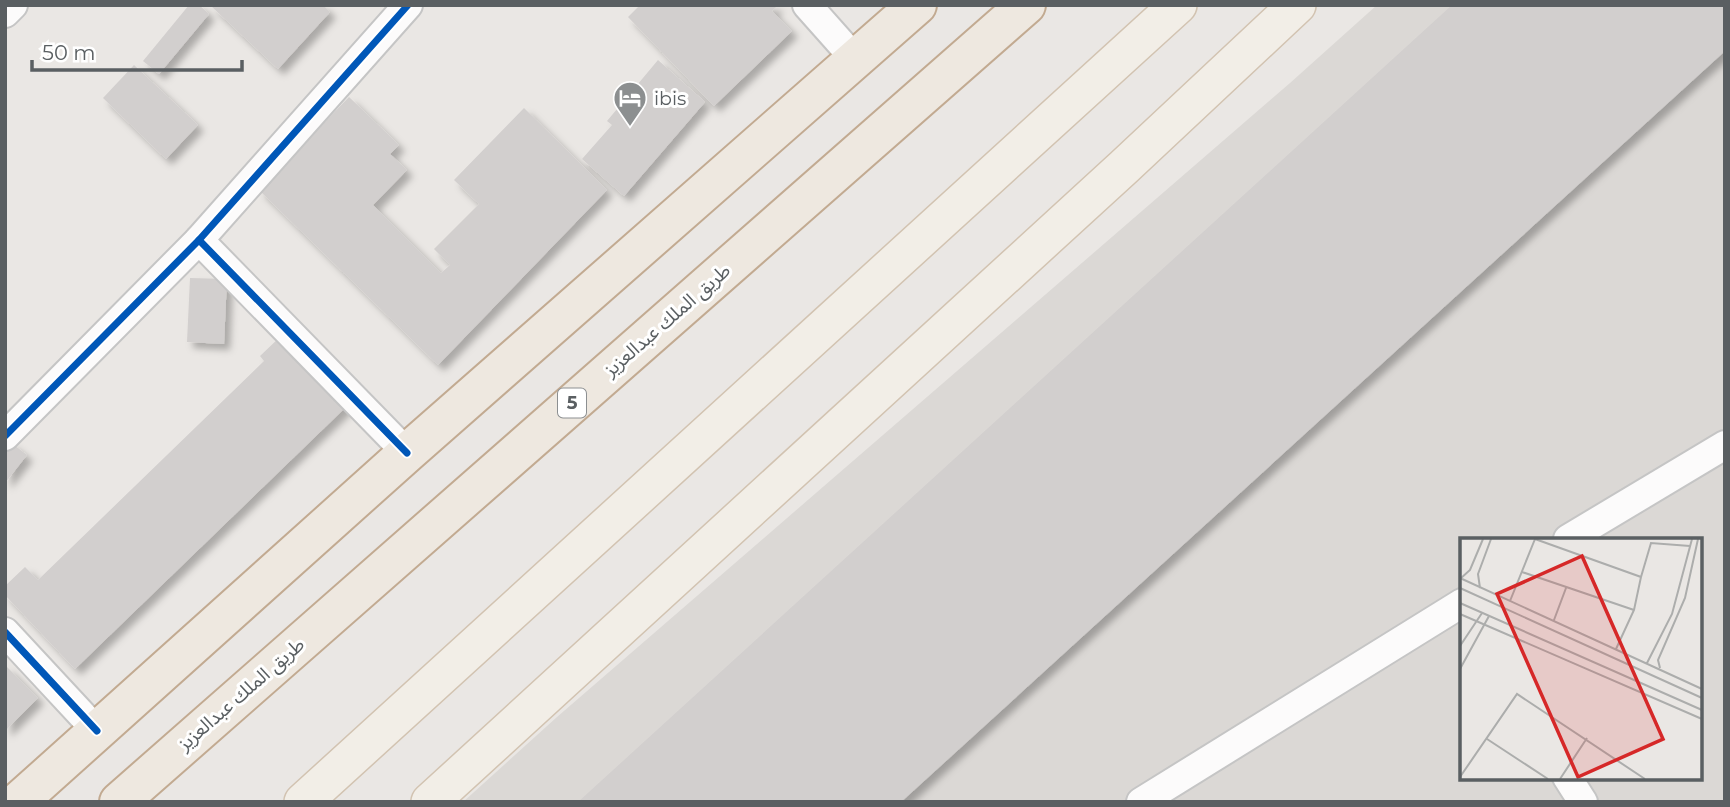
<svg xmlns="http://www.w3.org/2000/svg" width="1730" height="807" viewBox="0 0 1730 807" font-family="Montserrat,'Noto Sans Arabic',sans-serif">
<defs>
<filter id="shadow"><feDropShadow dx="6" dy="6" stdDeviation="3.5" flood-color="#0004"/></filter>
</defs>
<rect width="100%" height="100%" fill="#eae7e4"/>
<path fill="#dbd8d5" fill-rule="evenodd" d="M1377 5H1725V802H463L557 717 1290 83ZM1462 539H1700V777H1462Z"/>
<g fill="#d2cfce" filter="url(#shadow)">
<path d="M189 5H199L209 14 159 74 143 61Z"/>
<path d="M210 5H323L330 12 278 69Z"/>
<path d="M640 5H778L772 11 792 31 714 106 628 17Z"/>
<path d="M1452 5H1725V51L901 802H578Z"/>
<path d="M658 60 705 102 624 196 582 159 612 125 607 121Z"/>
<path d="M134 65 198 125 166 159 103 98Z"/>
<path d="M349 97 399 145 390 154 407 170 373 205 441 273 450 265 434 249 479 204 454 180 524 108 607 190 438 365 259 190Z"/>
<path d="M190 278 227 279 224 344 187 342Z"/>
<path d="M281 336 348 405 75 669 5 595V586L25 567 38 580 264 361 260 356Z"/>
<path d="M10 442 27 455 5 483V447Z"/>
<path d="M5 665 38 698 5 731Z"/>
</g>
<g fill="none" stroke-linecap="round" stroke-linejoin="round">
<defs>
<g id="minor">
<path d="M807 5 855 59"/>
<path d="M5 13 13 5"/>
<path d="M199 240 407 453"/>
<path d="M5 436 199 240 408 5"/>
<path d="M1568 539 1725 445"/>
<path d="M5 632 97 731"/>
<path d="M1567 777 1583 802"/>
<path d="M1141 802 1462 603"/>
</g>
<g id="major">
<path d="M303 802 1178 5"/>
<path d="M430 802 1124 167 1297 5"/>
</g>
<g id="highway">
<path d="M18 802 407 453 917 5"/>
<path d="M119 802 1026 5"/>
</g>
</defs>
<use href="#minor" stroke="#c5c5c5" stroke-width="32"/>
<use href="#major" stroke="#d2c3b1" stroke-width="40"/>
<use href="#highway" stroke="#c2aa91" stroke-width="42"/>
<use href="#minor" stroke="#fcfbfb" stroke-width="28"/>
<use href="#major" stroke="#f2eee7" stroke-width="37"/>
<use href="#highway" stroke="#eee8e0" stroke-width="38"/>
<defs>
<g id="cycleway">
<path d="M199 240 407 453"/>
<path d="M5 436 199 240 408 5"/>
<path d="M5 632 97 731"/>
</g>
</defs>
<use href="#cycleway" stroke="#fff" stroke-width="11"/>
<use href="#cycleway" stroke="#0057b8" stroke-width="7"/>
</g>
<defs>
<symbol id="hotel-pin" viewBox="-11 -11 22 30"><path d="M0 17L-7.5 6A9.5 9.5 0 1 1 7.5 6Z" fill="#8c8f90" stroke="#fff"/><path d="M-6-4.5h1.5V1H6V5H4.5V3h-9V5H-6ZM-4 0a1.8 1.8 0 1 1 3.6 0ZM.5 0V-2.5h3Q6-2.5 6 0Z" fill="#fff"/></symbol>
</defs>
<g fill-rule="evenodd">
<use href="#hotel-pin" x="611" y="79" width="38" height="52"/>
</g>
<g text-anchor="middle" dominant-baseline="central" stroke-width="6" stroke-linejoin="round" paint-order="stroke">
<rect fill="#fff" stroke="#8c8f91" stroke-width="2" x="558" y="388.5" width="28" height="29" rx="5"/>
<g font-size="18" font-weight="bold" fill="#5a5f62">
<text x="572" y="403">5</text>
</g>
<g font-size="19" fill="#5a5f62" stroke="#fff" text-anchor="start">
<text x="654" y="98">ibis</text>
</g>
<g font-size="19" fill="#5a5f62" stroke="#fff">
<text transform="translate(667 320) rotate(-41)">طريق الملك عبدالعزيز</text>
<text transform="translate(241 694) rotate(-41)">طريق الملك عبدالعزيز</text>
</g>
</g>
<g transform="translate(1460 538)">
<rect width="242" height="242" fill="#eae7e4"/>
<path fill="none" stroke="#acadac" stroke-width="2" d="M75 1 181 39 174 72 156 111M62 34 174 72M181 39 191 5 230 8M0 40 242 151M0 41 10 32 23 1M0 50 242 160M20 50 18 36 31 1M50 63 75 1M0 65 242 172M0 76 242 181M94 82 106 50M0 108 22 75M187 125 212 76 232 1M200 130 198 122 225 60 238 1M0 131 29 78M27 201 88 241M0 239 57 156 185 241M100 241 127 200"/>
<path fill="#d62828" fill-opacity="0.15" stroke="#d62828" stroke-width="3.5" d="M122 18 203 201 118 239 37 56Z"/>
<rect width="242" height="242" fill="none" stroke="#5a5f62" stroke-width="3.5"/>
</g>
<rect width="1730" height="807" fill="none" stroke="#5a5f62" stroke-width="14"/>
<path d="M32 60v10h210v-10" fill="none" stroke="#5a5f62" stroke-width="3.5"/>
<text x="42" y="60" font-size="21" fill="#5a5f62" stroke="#ffffff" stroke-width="5" paint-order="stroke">50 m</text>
</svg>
